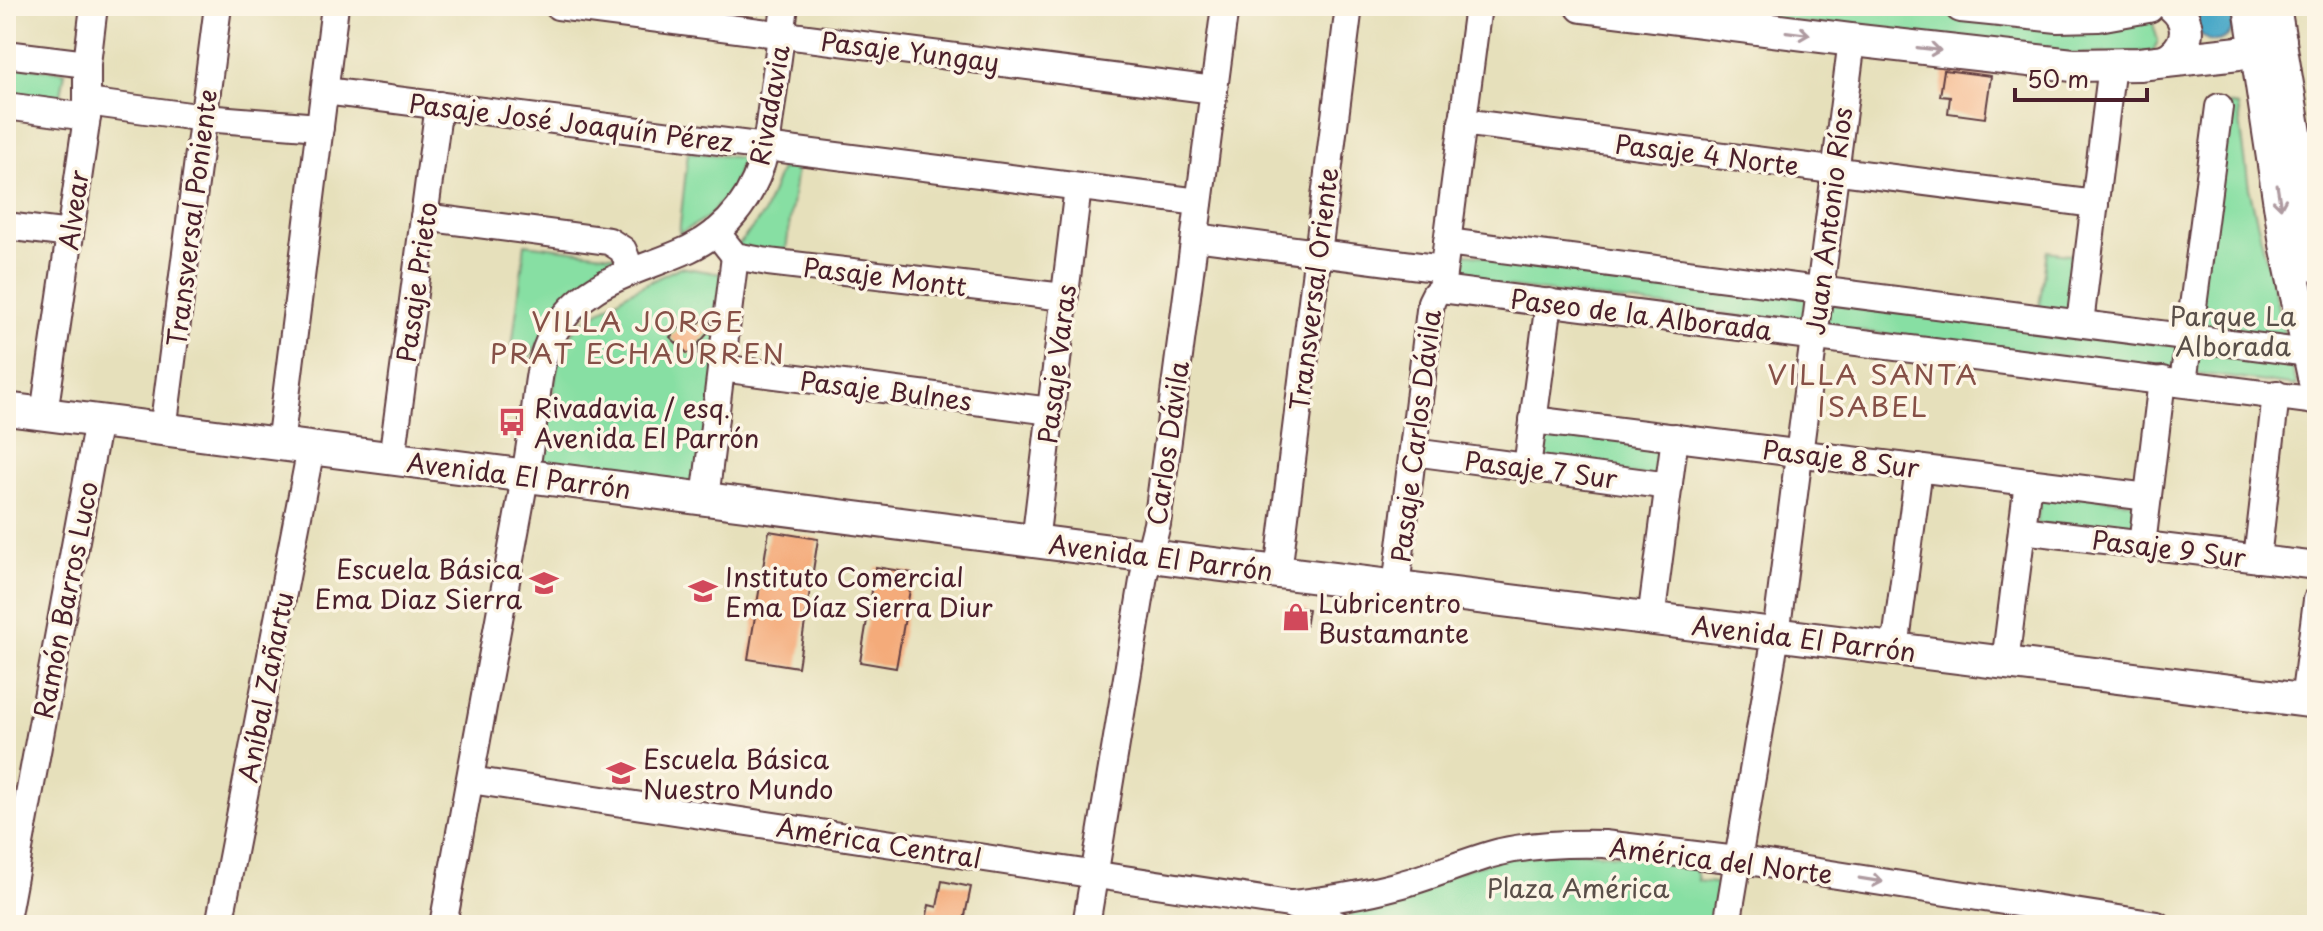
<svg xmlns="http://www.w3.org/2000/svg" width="2323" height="931" viewBox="0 0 2323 931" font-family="'Playpen Sans',sans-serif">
<rect width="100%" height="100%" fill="#fcf5e5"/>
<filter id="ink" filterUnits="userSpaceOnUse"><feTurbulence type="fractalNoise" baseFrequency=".0125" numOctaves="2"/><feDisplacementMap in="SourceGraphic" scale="16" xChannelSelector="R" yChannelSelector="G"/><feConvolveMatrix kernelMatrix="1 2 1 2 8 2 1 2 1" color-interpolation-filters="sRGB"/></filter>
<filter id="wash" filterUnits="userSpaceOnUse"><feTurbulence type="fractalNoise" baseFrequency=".006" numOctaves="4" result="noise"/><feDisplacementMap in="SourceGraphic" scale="32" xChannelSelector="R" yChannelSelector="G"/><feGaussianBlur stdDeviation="1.8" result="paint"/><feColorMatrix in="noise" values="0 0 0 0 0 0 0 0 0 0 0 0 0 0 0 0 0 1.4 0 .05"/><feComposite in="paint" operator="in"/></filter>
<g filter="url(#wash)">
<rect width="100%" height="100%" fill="#e6e0bb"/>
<g fill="#87dfa3" stroke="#687f67" stroke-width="2">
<path d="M1672 6H1893L2051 24 2151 17 2158 41 2153 52 2049 55Z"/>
<path d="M6 64 65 72 59 106 6 99Z"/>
<path d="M2216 103 2238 106 2249 188 2297 386 1455 280 1451 252 2183 345Z"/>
<path d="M688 152 743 158 731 190 708 217 679 234Z"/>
<path d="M782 166 797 167 785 258 733 251 763 215Z"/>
<path d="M525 244 628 257 570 291 529 359 511 356Z"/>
<path d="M2047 251 2076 255 2068 311 2039 307Z"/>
<path d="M680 267 728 275 701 488 543 464 559 352 577 326 629 292Z"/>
<path d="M1540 425 1666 441 1661 478 1535 462Z"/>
<path d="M2041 490 2138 503 2133 536 2037 524Z"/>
<path d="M1575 851 1681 861 1696 869 1698 881 1724 884 1717 925H1364L1338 910 1502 858Z"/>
</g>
<circle fill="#4aa8c8" stroke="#4a647a" stroke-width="2" cx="2215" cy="23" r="18"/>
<g id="blocks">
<g fill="#f4ab7a">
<path d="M1944 70 1991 76 1985 118 1948 113 1950 97 1940 96Z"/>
<path d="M712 310 709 332 699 343 698 354 687 353 670 337 686 321 694 328Z"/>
<path d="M769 531 818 539 798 667 748 659Z"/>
<path d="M876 567 913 573 896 668 860 662Z"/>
<path d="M1287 606 1308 609 1305 628 1284 625Z"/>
<path d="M942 881 971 887 963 925H925L929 905 937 907Z"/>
</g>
</g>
</g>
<g filter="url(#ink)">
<use href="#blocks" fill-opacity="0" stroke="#613c41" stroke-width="2"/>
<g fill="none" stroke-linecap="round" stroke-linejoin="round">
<defs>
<g id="minor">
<path d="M558 6 1214 90"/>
<path d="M6 54 87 64"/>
<path d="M325 91 1199 202"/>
<path d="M87 102 204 118 320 127"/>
<path d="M6 106 87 117"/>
<path d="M1462 122 2095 204"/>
<path d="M424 217 609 241 623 250 631 271"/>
<path d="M6 226 70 234"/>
<path d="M716 232 735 256 768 262 1064 297"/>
<path d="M1195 237 1443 269"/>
<path d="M1447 242 2308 353"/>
<path d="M1441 289 2317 401"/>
<path d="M1441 289 1478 6"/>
<path d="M2080 323 2112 65"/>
<path d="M721 368 1051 411"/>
<path d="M2183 383 2219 107"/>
<path d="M44 414 87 117V64L94 6"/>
<path d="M1533 420 2148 497"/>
<path d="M163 430 218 6"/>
<path d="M280 445 335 6"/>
<path d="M1413 452 1669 486"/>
<path d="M392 459 439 105"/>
<path d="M1527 467 1549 302"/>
<path d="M705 499 735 256"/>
<path d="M2022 530 2317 566"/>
<path d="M1035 542 1078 187"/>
<path d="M2142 545 2162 380"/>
<path d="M2257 559 2276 394"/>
<path d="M1278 572 1349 6"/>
<path d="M1396 587 1431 302 1435 294 1441 289"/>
<path d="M1651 619 1675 437"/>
<path d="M1895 649 1919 468"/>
<path d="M2005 663 2028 482"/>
<path d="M2304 701 2317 600"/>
<path d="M470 780 1289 904 1339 925"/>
<path d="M1293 904C1327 900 1362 895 1395 886 1431 877 1465 861 1500 852 1535 844 1569 843 1604 844L1754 862 2157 925"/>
<path d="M6 920 98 421"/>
<path d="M219 925 311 448"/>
<path d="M443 925C469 781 496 638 522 494 527 466 531 438 535 410 538 384 540 357 553 334 584 278 637 273 689 249 731 229 756 192 766 147L785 6"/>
<path d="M1086 925 1144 575 1157 524 1225 6"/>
<path d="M1727 925 1776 635 1852 40"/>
</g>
<g id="major">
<path d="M1582 6 1852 40 2073 65 2139 64 2239 53 2264 49 2280 40"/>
<path d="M1961 6 2058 16 2098 15 2148 6"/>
<path d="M2250 6 2286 244 2317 391"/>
<path d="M2274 6 2317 266"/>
<path d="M2165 61C2188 49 2194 24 2173 6"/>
<path d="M6 409 1150 556 2317 702"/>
</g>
</defs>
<use href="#minor" stroke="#613c41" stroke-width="30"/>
<use href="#major" stroke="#613c41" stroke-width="36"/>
<use href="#minor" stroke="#fff" stroke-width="26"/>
<use href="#major" stroke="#fff" stroke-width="32"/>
</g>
<defs><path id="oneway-shaft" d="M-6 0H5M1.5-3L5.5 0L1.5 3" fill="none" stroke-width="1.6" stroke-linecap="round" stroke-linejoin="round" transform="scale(2)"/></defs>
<g stroke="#ae9aa0">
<use href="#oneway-shaft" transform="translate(1798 33) rotate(7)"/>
<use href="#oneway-shaft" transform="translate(1929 49) rotate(7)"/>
<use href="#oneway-shaft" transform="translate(2279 197) rotate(81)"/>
<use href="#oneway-shaft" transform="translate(1871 880) rotate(9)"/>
</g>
</g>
<defs>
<symbol id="bus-bare" viewBox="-9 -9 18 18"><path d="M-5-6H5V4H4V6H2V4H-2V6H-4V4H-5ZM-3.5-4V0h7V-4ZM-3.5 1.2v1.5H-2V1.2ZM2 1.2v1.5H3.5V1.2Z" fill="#d1495b" stroke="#fcf5e5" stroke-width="2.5" paint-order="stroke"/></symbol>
<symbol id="school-bare" viewBox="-9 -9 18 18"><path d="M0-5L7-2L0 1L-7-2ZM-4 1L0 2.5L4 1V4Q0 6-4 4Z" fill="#d1495b" stroke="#fcf5e5" stroke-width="2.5" paint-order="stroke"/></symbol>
<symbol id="shop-bare" viewBox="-9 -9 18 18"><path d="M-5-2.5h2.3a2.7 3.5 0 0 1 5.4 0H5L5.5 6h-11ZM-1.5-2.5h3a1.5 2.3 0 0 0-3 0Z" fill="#d1495b" stroke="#fcf5e5" stroke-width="2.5" paint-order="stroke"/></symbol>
</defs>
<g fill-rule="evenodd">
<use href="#bus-bare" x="492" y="402" width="40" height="40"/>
<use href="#school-bare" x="524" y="563" width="40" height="40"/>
<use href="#school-bare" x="683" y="571" width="40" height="40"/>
<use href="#shop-bare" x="1276" y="597" width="40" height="40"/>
<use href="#school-bare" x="601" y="753" width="40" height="40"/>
</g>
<g text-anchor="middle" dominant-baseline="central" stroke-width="7" stroke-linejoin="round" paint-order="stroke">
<g font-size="26" fill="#4a1f2b" stroke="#fcf5e5">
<text transform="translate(910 51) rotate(7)">Pasaje Yungay</text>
<text transform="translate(769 105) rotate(-80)">Rivadavia</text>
<text transform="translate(571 122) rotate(7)">Pasaje José Joaquín Pérez</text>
<text transform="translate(1707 154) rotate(7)">Pasaje 4 Norte</text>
<text transform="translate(73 210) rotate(-82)">Alvear</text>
<text transform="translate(191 218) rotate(-83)">Transversal Poniente</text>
<text transform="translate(1828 221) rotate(-83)">Juan Antonio Ríos</text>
<text transform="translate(885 276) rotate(7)">Pasaje Montt</text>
<text transform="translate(416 282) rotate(-82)">Pasaje Prieto</text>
<text transform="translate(1313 289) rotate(-83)">Transversal Oriente</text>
<text transform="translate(1641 314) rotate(7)">Paseo de la Alborada</text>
<text transform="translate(1056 364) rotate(-83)">Pasaje Varas</text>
<text transform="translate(886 390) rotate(7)">Pasaje Bulnes</text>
<text transform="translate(1415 436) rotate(-83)">Pasaje Carlos Dávila</text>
<text transform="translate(1167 443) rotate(-82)">Carlos Dávila</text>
<text transform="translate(1841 458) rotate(7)">Pasaje 8 Sur</text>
<text transform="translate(1541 469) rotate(7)">Pasaje 7 Sur</text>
<text transform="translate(519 475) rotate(7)">Avenida El Parrón</text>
<text transform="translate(2169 548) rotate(7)">Pasaje 9 Sur</text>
<text transform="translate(1161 557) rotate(7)">Avenida El Parrón</text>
<text transform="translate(65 600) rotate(-79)">Ramón Barros Luco</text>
<text transform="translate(1804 638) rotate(7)">Avenida El Parrón</text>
<text transform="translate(265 687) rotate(-79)">Aníbal Zañartu</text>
<text transform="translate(879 842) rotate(9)">América Central</text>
<text transform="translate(1721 860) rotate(7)">América del Norte</text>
</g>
<g font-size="26" fill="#594f49" stroke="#fcf5e5">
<text x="2233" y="315">Parque La<tspan x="2233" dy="30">Alborada</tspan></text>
<text x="1578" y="887">Plaza América</text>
</g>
<g font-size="26" fill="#4a1f2b" stroke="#fcf5e5" text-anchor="start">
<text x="534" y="407">Rivadavia / esq.<tspan x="534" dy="30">Avenida El Parrón</tspan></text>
<text x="522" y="568" text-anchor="end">Escuela Básica<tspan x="522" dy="30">Ema Diaz Sierra</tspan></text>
<text x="725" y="576">Instituto Comercial<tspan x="725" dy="30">Ema Díaz Sierra Diur</tspan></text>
<text x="1318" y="602">Lubricentro<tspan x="1318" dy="30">Bustamante</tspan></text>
<text x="643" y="758">Escuela Básica<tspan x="643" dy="30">Nuestro Mundo</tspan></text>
</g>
<g font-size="28" letter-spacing="2" fill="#865047" stroke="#fcf5e5">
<text x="638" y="320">VILLA JORGE<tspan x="638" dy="32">PRAT ECHAURREN</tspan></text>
<text x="1873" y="373">VILLA SANTA<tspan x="1873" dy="32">ISABEL</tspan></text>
</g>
</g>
<rect width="2323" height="931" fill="none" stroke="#fcf5e5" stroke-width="32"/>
<path d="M2015 88v12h132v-12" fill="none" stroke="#4a1f2b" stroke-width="4"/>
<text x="2027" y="88" font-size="24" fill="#4a1f2b" stroke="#fcf5e5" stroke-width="6" paint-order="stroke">50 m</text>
</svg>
